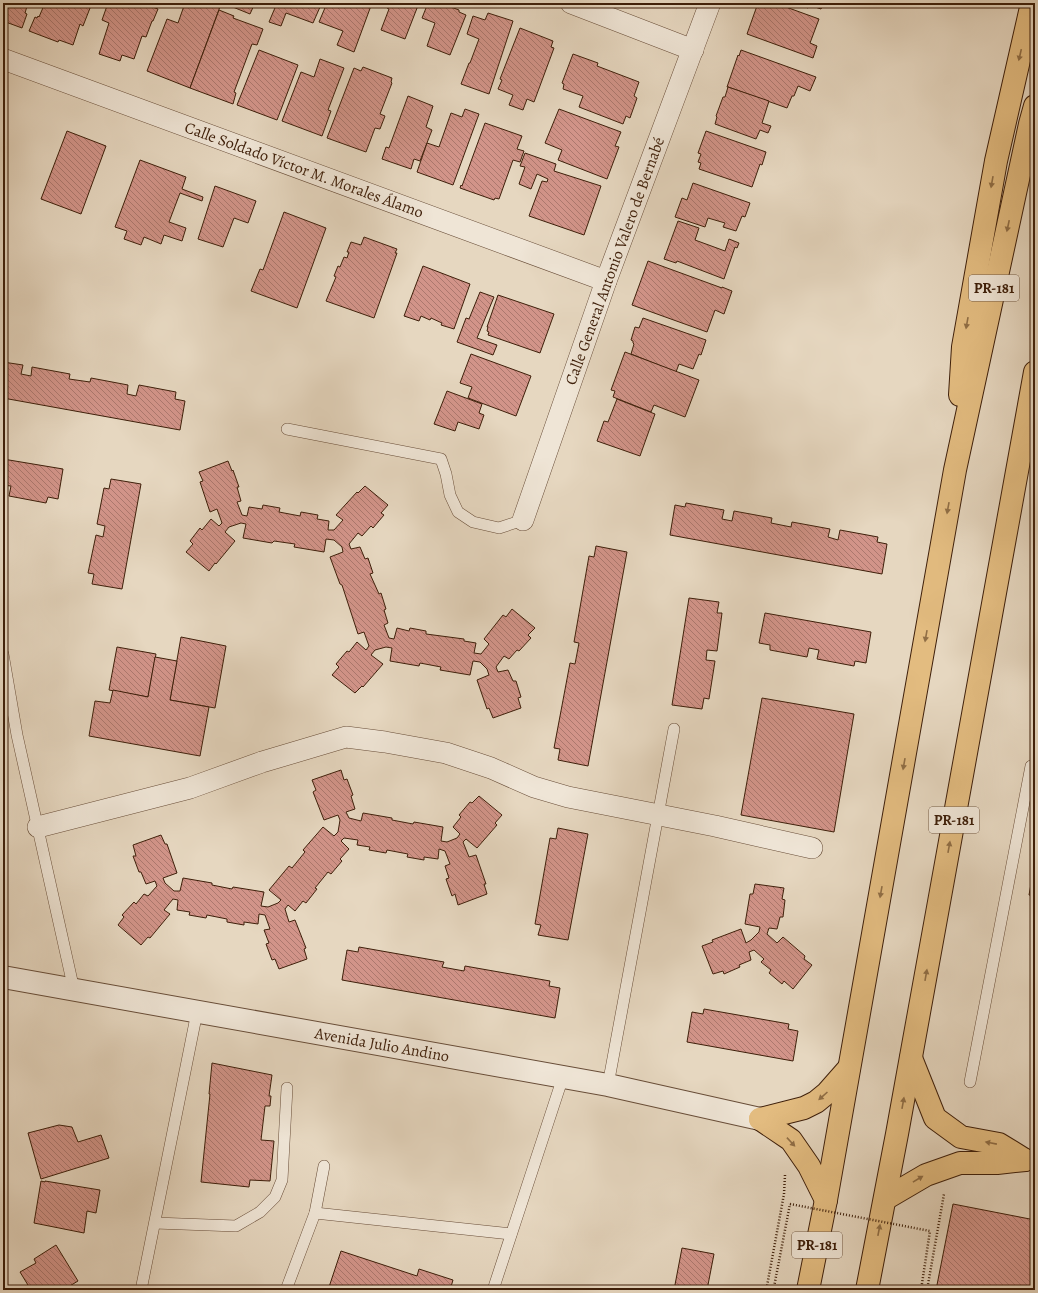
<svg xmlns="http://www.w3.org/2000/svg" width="1038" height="1293" viewBox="0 0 1038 1293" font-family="Alegreya,serif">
<defs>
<pattern id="building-back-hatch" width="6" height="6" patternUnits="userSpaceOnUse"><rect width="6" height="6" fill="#d29489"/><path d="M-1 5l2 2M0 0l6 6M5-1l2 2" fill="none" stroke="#ac786e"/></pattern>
</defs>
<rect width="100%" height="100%" fill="#e6d7c0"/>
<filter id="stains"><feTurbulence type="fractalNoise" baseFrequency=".005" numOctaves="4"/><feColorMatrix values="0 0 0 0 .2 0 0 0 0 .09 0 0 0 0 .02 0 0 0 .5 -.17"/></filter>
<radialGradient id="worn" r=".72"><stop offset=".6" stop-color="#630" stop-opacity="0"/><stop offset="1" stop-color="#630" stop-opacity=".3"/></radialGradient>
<g fill="url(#building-back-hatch)" stroke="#3e1f0a">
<path d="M3 3H28L25 13 27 14 22 28 3 21Z"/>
<path d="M45 3H92L83 26 80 24 73 45 59 40 58 42 29 31 35 17 37 18 38 16 39 17Z"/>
<path d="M108 3H141L158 9 153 21H152L146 37 142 36 134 59 122 55 120 61 99 54 109 23 102 20Z"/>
<path d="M185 3H194L205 7 206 3 221 4 190 88 147 71 167 19 178 23Z"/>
<path d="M223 3H255L250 14Z"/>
<path d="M277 3H317L316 6 320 7 313 23 286 13 281 26 269 22Z"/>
<path d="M327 3H372L354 52 337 45 343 31 319 22Z"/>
<path d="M379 3H419L405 39 381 30 389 9 387 8 388 6Z"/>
<path d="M428 3H440L459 10V12L466 15 450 55 427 46 435 23 422 18Z"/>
<path d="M758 3H775L819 19 810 43 817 46 813 58 747 34Z"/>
<path d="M796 3H824L821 9 809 5 808 8Z"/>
<path d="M219 10 234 16 233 18 263 29 257 45 252 44 234 92 236 93 233 104 190 88Z"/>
<path d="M488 13 513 21 489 94 461 84 469 63H470L479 39 467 34 473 16 485 20Z"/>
<path d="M520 28 553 41 551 47 554 48 534 102 527 99 523 110 509 105 513 95 498 89 502 80 500 79Z"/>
<path d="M259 50 298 65 277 120 237 105Z"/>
<path d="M741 50 816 77 810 91 798 86 794 96H792L787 108 728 87H727L738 55 739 56Z"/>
<path d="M573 54 598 63 597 66 639 82 634 96 637 98 630 118 626 116 623 124 579 107 583 96 563 89 564 84 562 83Z"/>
<path d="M320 59 344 68 328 110 331 111 322 136 282 121 301 72 314 77Z"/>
<path d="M363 67 392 78 391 82 392 83 380 114 385 116 380 129 375 128 366 152 327 138 354 68 361 71Z"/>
<path d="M728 87 769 101 762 123 771 126 768 133 760 130 756 139 715 124 717 117 716 116 723 97H725Z"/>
<path d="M408 96 433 106 426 127 432 130 420 161 414 159 411 169 382 159 386 147 389 148Z"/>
<path d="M465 109 479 114 453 185 417 172 427 143 439 147 451 113 462 117Z"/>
<path d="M559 109 621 132 615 146 619 147 607 179 558 160 562 150 545 143Z"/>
<path d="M485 123 522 136 517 149 524 151 520 162 513 160 499 199 495 198 494 200 460 188 461 185 462 186Z"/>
<path d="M67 131 106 146 81 214 41 199Z"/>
<path d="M706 131 766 152 762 165 760 164 752 187 699 169 701 163 698 162 701 154 698 153Z"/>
<path d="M525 153 556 164 554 171 601 186 584 235 529 216 542 181 547 182 548 179 537 174 531 189 519 184 525 167 520 166Z"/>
<path d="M140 160 186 177 182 189 203 197 202 201 180 193 169 222 186 228 182 241 164 235 161 244 144 237 141 245 124 239 127 231 115 227Z"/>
<path d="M693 183 750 203 745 217 742 216 736 231 723 227 725 223 708 218 705 227 675 217 682 198 687 200Z"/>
<path d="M215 186 256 201 248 223 234 218 223 247 198 239Z"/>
<path d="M284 212 326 228 297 308 251 291 260 269 263 270Z"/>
<path d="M678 221 699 228 695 240 725 251 729 239 739 243 737 248 735 247 724 279 677 261 676 263 664 259Z"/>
<path d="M364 237 397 249 395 253H397L374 318 326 301 336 277 334 276 338 266 340 267 344 257 347 258 349 252H347L351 242 361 245Z"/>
<path d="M648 261 722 288V287L732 291 724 314 715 310 707 332 632 305Z"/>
<path d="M423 266 470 284 454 329 441 325 442 323 431 318 430 320 421 316 419 321 404 316Z"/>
<path d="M480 292 494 297 477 338 497 345 493 355 457 342 466 318 469 319Z"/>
<path d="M498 295 554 314 540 353 488 335 489 332 487 331 488 327H487Z"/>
<path d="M643 318 706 340 701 355 699 354 693 369 679 364 676 372 631 354 634 344 633 343V341L631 340 635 327 639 328Z"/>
<path d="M625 352 699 380 685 417 654 405 651 412 613 397 615 391 611 390Z"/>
<path d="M471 354 531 376 516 416 468 398 472 387 460 383Z"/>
<path d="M3 362 23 365 21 374 31 376 32 367 70 374 69 379 90 382 91 378 128 385 127 394 136 396 139 385 176 392 175 399 185 401 180 430 3 398Z"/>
<path d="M447 391 482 404 479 413 484 415 479 429 458 422 455 431 434 424Z"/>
<path d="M617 399 655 414 640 456 597 441 604 421 608 422Z"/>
<path d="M3 459 63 469 58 499 48 497 46 503 9 496 11 486 3 485Z"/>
<path d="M228 461 232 471 233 470 239 487H237L241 501 237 502 242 515 247 516 249 507 262 509 263 505 280 508 279 512 300 516 301 512 318 515 317 519 329 521 328 530H334L343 520 336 515 357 492 358 493 365 486 388 505 381 513 384 515 373 528 371 526 362 536 358 533 349 544 351 549 360 547 365 559 368 558 373 573 370 574 379 594 381 593 386 609 384 610 388 623 384 625 389 638 394 639 397 628 409 631 410 628 426 631V634L464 639V641L476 643 474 653 481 654 489 644 484 639 503 615 506 617 512 609 535 628 528 635 531 638 519 651 517 650 509 659 504 656 496 667 498 672 508 670 513 681H516L521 697 518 698 521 708 493 718 489 708 487 709 477 680 489 675 487 669 480 662 473 661 470 675 440 670 441 667 420 663 419 666 390 661 392 648 386 647 375 650 371 655 383 664 363 687 362 686 355 693 332 675 339 667 336 664 347 651 349 652 357 642 366 650 369 646 364 632 358 634 342 585 340 584 330 557 343 552 342 547 334 540 326 539 324 552 294 547 295 544 274 541 272 543 243 538 246 524 241 523 229 527 225 532 235 541 216 564 215 563 209 571 186 552 193 544 190 541 200 528 202 530 211 519 219 526 222 523 217 509 210 512 200 482 203 481 199 472Z"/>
<path d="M111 479 141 484 122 589 92 584 94 574 88 573 96 535 103 537 105 526 97 524 104 488 109 489Z"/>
<path d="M686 503 724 510 722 519 732 521 734 511 772 518 771 523 791 527 792 522 830 529 828 537 838 540 840 530 878 537 877 542 887 544 882 574 670 535 675 505 685 507Z"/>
<path d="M596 546 627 552 588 766 558 760 560 749 554 748 570 663 575 664 579 643 574 642 589 556 594 557Z"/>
<path d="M689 598 719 602 717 613H722L717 651 707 650 706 660 715 661 709 699 704 698 702 709 672 705Z"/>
<path d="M765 613 871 632 866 663 855 661 854 666 817 659 819 650 809 648 807 657 770 650V645L759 643Z"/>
<path d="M181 637 226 646 215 708 170 700Z"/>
<path d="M117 647 156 654 148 697 109 690Z"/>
<path d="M155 657 177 661 170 700 209 707 200 756 89 736 95 701 110 703 113 690 148 697Z"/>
<path d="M762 698 854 714 834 832 741 815Z"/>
<path d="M341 770 344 780 347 779 353 795 351 796 355 809 346 812 349 818 361 821 363 813 392 818V820L413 824 414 822 443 827 441 841 447 842 457 838 460 834 453 827 461 817 459 815 470 802 472 803 479 796 502 815 495 823 497 825 477 848 466 839 463 842 469 857 476 855 486 884H484L487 894 458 905 455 894 452 896 446 879 449 878 445 866 450 864 445 851 439 849 438 859 424 857V860L407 857 408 854 387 850 386 853 369 850 370 847 357 845 358 840 344 838 341 841 349 849 340 859 342 861 331 874 328 872 315 888 317 889 306 903 303 901 295 911 288 905 285 909 289 922 295 920 306 948 304 949 307 959 279 969 275 959 272 960 266 944 269 943 264 930 270 929 265 915 259 914 258 924 244 922V925L227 922V919L207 915 206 918 189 915 190 912 177 910 178 900 173 899 164 910 170 914 150 938 148 937 141 945 118 925 124 917 122 915 134 902 136 904 144 894 148 896 157 886 155 881 146 884 141 872H139L133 856H136L133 845 161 835 165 844H167L177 873 163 878 165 883 174 891H180L183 878 212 883V885L232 889 233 887 264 892 261 906 268 907 278 903 281 900 269 890 289 866 292 868 305 852 303 850 323 827 334 836 338 832 340 820 338 815 324 820 313 792 316 790 312 780Z"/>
<path d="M558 828 588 834 568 940 538 935 541 925 535 924 550 838 556 839Z"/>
<path d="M1035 862V896L1029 895Z"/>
<path d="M755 884 784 888 782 899 785 900 783 917H780L777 929 769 928 767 934 777 943 783 937 805 956 804 959 812 965 793 989 784 981 782 984 769 973 771 970 761 962 764 959 754 950 749 952 751 960 739 965 740 967 724 974 723 971 713 974 702 946 713 942 712 940 741 929 746 943 751 940 759 932 760 927 745 924 750 894H753Z"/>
<path d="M359 947 444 962 442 967 464 971 465 966 550 981 549 986 560 988 555 1018 342 980 347 950 358 952Z"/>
<path d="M704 1009 789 1024 788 1029 798 1031 793 1061 687 1042 692 1012 703 1014Z"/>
<path d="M212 1063 272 1075 269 1096H271L270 1106H265L261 1140 274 1141 270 1181 250 1180 249 1187 201 1182 210 1094H209Z"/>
<path d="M59 1125 72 1127 78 1142 101 1135 109 1158 41 1179 28 1133Z"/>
<path d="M41 1181 45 1182V1181L100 1190 96 1213 87 1211 84 1233 34 1223Z"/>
<path d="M953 1204 1035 1220V1290H936Z"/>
<path d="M56 1245 78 1281 63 1290H31L20 1272 36 1263 34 1259Z"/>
<path d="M682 1248 714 1254 707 1290H674Z"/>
<path d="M341 1251 417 1276 419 1269 453 1280 450 1290H328Z"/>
</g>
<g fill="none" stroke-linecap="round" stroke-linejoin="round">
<defs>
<g id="service">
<path d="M287 429 441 459 446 474 450 495 458 512 473 522 499 528 523 520"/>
<path d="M3 654 17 735 74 990"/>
<path d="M970 1082 1031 766 1035 767"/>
<path d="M608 1085 674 729"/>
<path d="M315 1213 324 1166"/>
<path d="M155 1223 236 1226 260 1212 275 1197 282 1180 287 1088"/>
<path d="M141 1290 197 1012"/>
<path d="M286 1290 315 1213 511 1234"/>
<path d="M493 1290 563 1077"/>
</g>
<g id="minor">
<path d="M571 3 693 50"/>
<path d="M3 59 606 281"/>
<path d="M523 520 606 281 710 3"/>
<path d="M38 827 190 788 262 762 346 737 385 742 446 753 491 768 534 787 568 797 715 826 812 848"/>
</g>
<path id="tertiary" d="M3 977 608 1085 760 1119"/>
<g id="trunk">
<path d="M960 395 963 347 996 161 1032 3"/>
<path d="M911 1058 935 1118 961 1137 999 1144 1025 1160"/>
<path d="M760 1119 791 1140 809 1166 826 1200"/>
<path d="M760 1119 804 1108 816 1102 827 1093 849 1068"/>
<path d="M885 1199 926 1175 960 1163H997L1025 1160"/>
<path d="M808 1290 826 1200 955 470 1030 124 1035 106"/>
<path d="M867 1290 897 1134 1035 372"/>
</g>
</defs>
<use href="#service" stroke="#684d38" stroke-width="12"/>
<use href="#minor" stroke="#684d38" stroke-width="22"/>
<use href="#tertiary" stroke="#684d38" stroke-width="24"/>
<use href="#trunk" stroke="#3e1f0a" stroke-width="24"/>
<g stroke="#3e1f0a" stroke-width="2.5" stroke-dasharray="1 2" stroke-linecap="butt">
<path d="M785 1175 784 1194 767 1286 774 1287 790 1204"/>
<path d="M921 1290 930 1231"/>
<path d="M927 1290 944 1194"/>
</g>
<use href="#service" stroke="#efe5d6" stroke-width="11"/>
<use href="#minor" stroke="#efe5d6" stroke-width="21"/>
<use href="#tertiary" stroke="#efe5d6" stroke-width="22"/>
<use href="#trunk" stroke="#e3bc80" stroke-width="22"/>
<path stroke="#3e1f0a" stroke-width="2.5" stroke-dasharray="1 2" stroke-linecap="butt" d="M790 1204 930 1231"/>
</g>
<defs><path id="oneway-solid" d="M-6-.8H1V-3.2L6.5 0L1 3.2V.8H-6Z"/></defs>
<g fill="#906e45">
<use href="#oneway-solid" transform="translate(1020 55) rotate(103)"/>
<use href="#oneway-solid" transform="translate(992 182) rotate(100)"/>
<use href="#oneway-solid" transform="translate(1008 226) rotate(102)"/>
<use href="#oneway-solid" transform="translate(967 323) rotate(100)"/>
<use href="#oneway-solid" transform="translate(948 508) rotate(100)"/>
<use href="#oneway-solid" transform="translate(926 636) rotate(100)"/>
<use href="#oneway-solid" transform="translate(904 764) rotate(100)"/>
<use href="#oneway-solid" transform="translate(949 847) rotate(-80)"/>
<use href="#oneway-solid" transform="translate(881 892) rotate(100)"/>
<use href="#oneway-solid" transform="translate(926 975) rotate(-80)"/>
<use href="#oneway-solid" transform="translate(823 1096) rotate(138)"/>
<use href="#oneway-solid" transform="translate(903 1103) rotate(-80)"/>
<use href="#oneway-solid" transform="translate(791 1142) rotate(47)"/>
<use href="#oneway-solid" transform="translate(991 1143) rotate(-169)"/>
<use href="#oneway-solid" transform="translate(918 1179) rotate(-31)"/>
<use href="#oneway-solid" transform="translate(879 1230) rotate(-79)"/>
</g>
<g text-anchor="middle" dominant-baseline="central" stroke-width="3" stroke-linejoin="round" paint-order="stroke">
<g fill="#efe5d6" stroke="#735a47" stroke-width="1">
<rect x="969" y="275" width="50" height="26" rx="3"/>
<rect x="929" y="807" width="50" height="26" rx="3"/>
<rect x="792" y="1232" width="50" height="26" rx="3"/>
</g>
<g font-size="15" font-weight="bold" fill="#3e1f0a">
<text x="994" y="288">PR-181</text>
<text x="954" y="820">PR-181</text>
<text x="817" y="1245">PR-181</text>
</g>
<g font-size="16" fill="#3e1f0a" stroke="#efe5d6">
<text transform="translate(304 170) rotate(20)">Calle Soldado Víctor M. Morales Álamo</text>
<text transform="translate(615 261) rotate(-70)">Calle General Antonio Valero de Bernabé</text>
<text transform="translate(382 1045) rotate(10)">Avenida Julio Andino</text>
</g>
</g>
<rect width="1038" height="1293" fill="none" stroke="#e6d7c0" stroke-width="16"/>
<rect x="4" y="4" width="1030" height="1285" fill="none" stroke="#3e1f0a" stroke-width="2"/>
<rect x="8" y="8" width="1022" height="1277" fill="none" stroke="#3e1f0a"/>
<rect width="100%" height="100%" filter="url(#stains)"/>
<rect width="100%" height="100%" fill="url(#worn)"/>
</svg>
